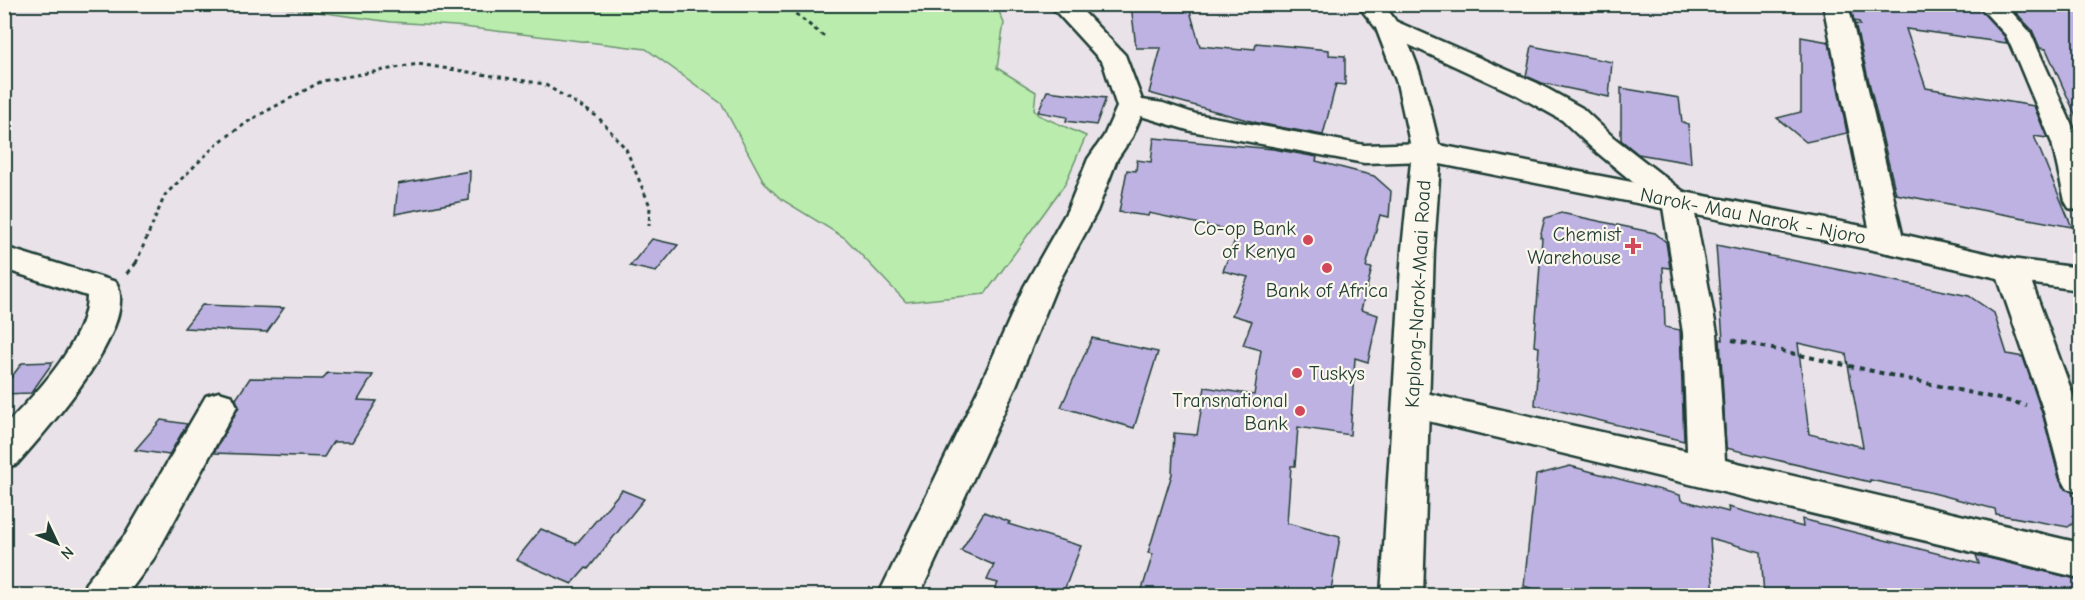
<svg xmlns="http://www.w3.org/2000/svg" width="2085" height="600" viewBox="0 0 2085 600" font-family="'Comic Neue',sans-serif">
<rect width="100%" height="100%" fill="#e9e2e9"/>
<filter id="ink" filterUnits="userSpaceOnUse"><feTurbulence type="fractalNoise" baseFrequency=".0167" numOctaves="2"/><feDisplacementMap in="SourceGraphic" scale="12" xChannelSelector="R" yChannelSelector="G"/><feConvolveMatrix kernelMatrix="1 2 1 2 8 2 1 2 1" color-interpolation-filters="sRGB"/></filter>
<g filter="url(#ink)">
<path fill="#b9ecad" stroke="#6c9470" stroke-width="1.5" d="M267 5H996L1004 23 997 68 1036 92 1034 110 1038 115 1086 136 1065 184 985 294 906 302 845 238 781 199 765 184 722 104 646 49 455 26 391 22Z"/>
<g fill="#beb2e3" stroke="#1f3d34" stroke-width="1.5" fill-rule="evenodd">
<path d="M1131 4H1188L1200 46 1242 50 1243 48 1255 49 1256 43 1329 50V55L1345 56V85L1336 84 1323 135 1258 123 1149 93 1161 48H1136Z"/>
<path d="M1850 4H1975L2004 36 2007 43 1906 29 1926 88 2034 106 2047 138 2034 136 2072 227 1896 194 1855 24 1860 25 1859 22 1854 21Z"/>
<path d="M2008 4H2080V125L2046 49 2040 48 2032 30Z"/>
<path d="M1801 37 1829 42 1847 133 1806 142 1777 118 1801 112Z"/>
<path d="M1532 46 1612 62 1609 97 1542 83 1526 76Z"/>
<path d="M1621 88 1679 98 1682 122 1688 124 1691 163 1638 154 1621 140Z"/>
<path d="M1047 91 1106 98 1096 125 1066 121 1067 117 1038 112Z"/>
<path d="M1154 138 1273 149 1317 157 1316 161 1374 176 1391 191 1389 217 1380 215 1366 267 1372 268 1361 310 1378 315 1368 362 1355 358 1350 435 1298 427 1295 466H1291L1287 523 1340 537 1330 596H1140L1153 554 1148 553 1172 474 1174 433 1197 435 1205 387 1254 395 1261 350 1243 345 1252 321 1232 315 1248 277 1223 271 1238 232 1149 213 1148 216 1119 212 1127 170 1136 171 1137 160 1151 162Z"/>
<path d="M470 171 469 200 395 214 398 184Z"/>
<path d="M1561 213 1655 233 1666 242 1670 268 1663 267 1665 327 1680 330 1684 441 1535 405 1539 347 1534 346 1542 238 1540 237 1545 218Z"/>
<path d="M652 239 678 245 656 272 630 266Z"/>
<path d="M1716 245 1969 296 1994 313 2007 354 2023 357 2043 416 2059 478 2065 489 2072 492 2080 518 2068 527 1996 514 1995 509 1933 493 1870 480V482L1726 448 1720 339 1723 340ZM1798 343 1846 354 1863 447 1809 434Z"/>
<path d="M202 305 284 308 267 332 184 328Z"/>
<path d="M1092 338 1158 352 1134 428 1061 407Z"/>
<path d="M53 362 31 393 4 394V387L22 363Z"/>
<path d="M327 373 373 375 358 400 377 401 352 442H333L324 457 214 453 239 407 236 399 250 378 323 379Z"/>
<path d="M161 420 187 424 169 455 135 450Z"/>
<path d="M1570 466 1680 495 1681 500 1729 512 1728 507 1803 527 1802 519 1979 564 1976 555 2080 580V596H1764L1761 552 1710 538 1714 596H1555L1524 586 1536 475Z"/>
<path d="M622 490 644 499 588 569 586 568 572 584 516 560 541 529 576 544Z"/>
<path d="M984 512 1010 522 1008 524 1081 546 1062 596H992L998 583 987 580 994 565 961 551Z"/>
</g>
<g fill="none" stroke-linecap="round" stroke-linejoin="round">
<defs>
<g id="minor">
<path d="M1049 4H1076L1125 55 1142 100 1163 103 1196 114 1364 145 1426 143 1436 146 1440 152 1436 158 1426 161 1364 163 1191 131 1141 116 1132 137 1117 159 1097 211 1056 287 1015 388 919 596H878L979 388 1024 287 1067 211 1088 159 1104 136 1117 107 1103 63Z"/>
<path d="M1823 4H1848L1904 242 1899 250 1888 253 1877 250 1872 242Z"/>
<path d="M1977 4H2004L2030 32 2080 143V211L2069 208 2065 201 2052 143 2019 64 2006 35Z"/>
<path d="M1388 18 1537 83 1582 108 1613 137 1689 196 1693 203 1717 333 1725 460 2080 543V578L1399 414 1394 404 1399 394 1412 390 1687 451 1683 333 1663 207 1593 149 1562 120 1517 95 1379 31 1375 26 1379 21Z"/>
<path d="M4 247 116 282C141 326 46 431 17 464L4 468V427C35 394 86 343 87 296L4 269Z"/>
<path d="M2011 259 2022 262 2027 270 2080 414V493L2067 488 2061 477 2044 412 1995 270 2000 262Z"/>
<path d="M219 392 232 396 237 406 154 558 126 596H81L86 583 126 534 206 396Z"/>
</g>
<path id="highway" d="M1357 4H1383C1417 44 1427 96 1439 145L1888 231 2011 259 2080 268V290L2011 281 1888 253 1440 164 1434 249 1423 596H1381L1402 249 1412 152 1397 83 1376 28Z"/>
</defs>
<use href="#minor" stroke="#1f3d34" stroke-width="5"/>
<use href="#highway" stroke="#1f3d34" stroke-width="5"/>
<g stroke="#1f3d34" stroke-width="3" stroke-dasharray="4 4" stroke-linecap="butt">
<path d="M783 4 825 37"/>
<path d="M136 263 165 195 218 143 252 119 322 81 418 64 544 84 598 117 626 149 650 206 649 226"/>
</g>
<g stroke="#1f3d34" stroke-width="4" stroke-dasharray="5 5" stroke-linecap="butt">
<path d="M127 274 137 261"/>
<path d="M1732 340 2026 405"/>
</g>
<use href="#minor" fill="#fbf7ec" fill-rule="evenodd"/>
<use href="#highway" fill="#fbf7ec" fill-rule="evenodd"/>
</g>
</g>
<g fill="#d1495b" stroke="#fbf7ec" stroke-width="2">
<circle cx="1308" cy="240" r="6"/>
<path d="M1630 237h6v6h6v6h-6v6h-6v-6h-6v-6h6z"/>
<circle cx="1327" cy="268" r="6"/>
<circle cx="1297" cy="373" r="6"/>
<circle cx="1300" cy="411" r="6"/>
</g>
<g text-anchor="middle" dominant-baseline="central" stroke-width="4.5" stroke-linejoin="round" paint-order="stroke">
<g font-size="20" fill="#1f3d34" stroke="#fbf7ec">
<text transform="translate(1753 216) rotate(11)">Narok- Mau Narok - Njoro</text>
<text transform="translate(1418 294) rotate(-87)">Kaplong-Narok-Maai Road</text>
</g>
<g font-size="20" fill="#1f3d34" stroke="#fbf7ec" text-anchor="end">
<text x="1296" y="228">Co-op Bank<tspan x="1296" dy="23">of Kenya</tspan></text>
<text x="1621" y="234">Chemist<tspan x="1621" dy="23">Warehouse</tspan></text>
<text x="1327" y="290" text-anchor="middle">Bank of Africa</text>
<text x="1309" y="373" text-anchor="start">Tuskys</text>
<text x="1288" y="400">Transnational<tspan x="1288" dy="23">Bank</tspan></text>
</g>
</g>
<rect width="2085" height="600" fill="none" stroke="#fbf7ec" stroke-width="24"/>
<rect x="12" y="12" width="2061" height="576" fill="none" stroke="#1f3d34" stroke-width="2" filter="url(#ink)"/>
<g transform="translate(57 543) rotate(134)" stroke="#fbf7ec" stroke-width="4.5" paint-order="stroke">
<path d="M0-4.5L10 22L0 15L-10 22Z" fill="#1f3d34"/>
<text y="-9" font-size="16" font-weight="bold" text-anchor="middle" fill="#1f3d34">N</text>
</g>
</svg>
